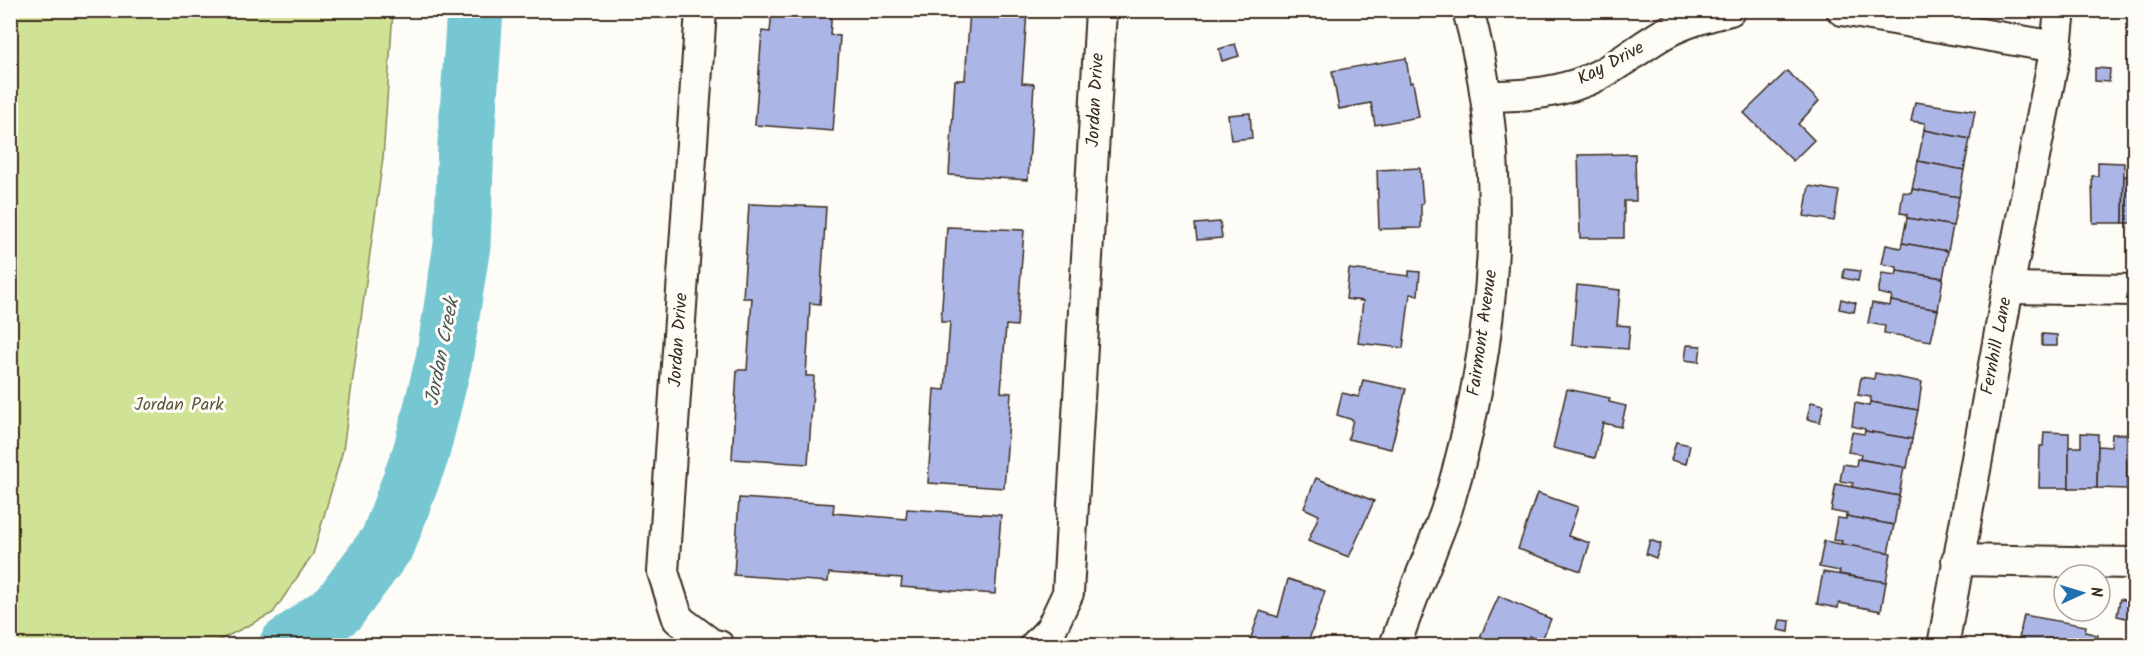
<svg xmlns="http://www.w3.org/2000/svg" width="2145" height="656" viewBox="0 0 2145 656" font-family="Kalam,sans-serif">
<rect width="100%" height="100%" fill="#fdfcf7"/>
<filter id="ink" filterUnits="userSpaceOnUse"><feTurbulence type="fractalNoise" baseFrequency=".0167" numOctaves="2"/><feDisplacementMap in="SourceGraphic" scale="12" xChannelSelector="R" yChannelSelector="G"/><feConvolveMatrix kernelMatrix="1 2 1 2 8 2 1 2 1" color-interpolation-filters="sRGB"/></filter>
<g filter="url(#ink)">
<path fill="#d0e296" stroke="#86865a" stroke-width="1.5" d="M10 11H393L383 158 343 450 313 554 273 613 210 645H11Z"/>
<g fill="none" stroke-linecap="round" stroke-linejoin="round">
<path stroke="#77c7d2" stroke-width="57" d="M287 646 339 608 388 542 421 453 444 360 462 245 466 143 475 10"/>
</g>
<g fill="#abb6e7" stroke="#3b2a1e" stroke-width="1.5">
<path d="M772 10H832L830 35 840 36 833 131 755 125 762 31 770 32Z"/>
<path d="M970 10H1038V13L1027 12 1022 83 1034 84 1028 180 949 175 955 80H965Z"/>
<path d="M1235 44 1239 56 1222 61 1219 49Z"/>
<path d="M1406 58 1410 83 1413 82 1419 117 1375 125 1371 103 1339 109 1332 71Z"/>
<path d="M2095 68 2110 69 2109 82 2095 81Z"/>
<path d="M1787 71 1819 101 1798 124 1814 140 1793 161 1744 113Z"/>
<path d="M2134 87V100H2129V88Z"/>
<path d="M1915 102 1975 111 1970 139 1924 130 1925 123 1911 121Z"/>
<path d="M1250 113 1252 138 1231 140 1228 115Z"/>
<path d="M1924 130 1970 139 1964 170 1918 161Z"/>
<path d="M1635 154 1636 201H1624V238H1580L1578 155Z"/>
<path d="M1918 161 1964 170 1959 197 1912 189Z"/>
<path d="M2098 162 2124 163 2123 223H2093L2092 176H2098Z"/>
<path d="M2130 164H2134V223H2123L2124 176H2130Z"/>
<path d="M1420 168 1423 203 1421 204V228L1379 229 1377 170Z"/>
<path d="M1809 186 1839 191 1834 221 1804 216Z"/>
<path d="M1912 189 1959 197 1953 226 1907 218V214L1900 213 1903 192 1911 193Z"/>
<path d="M749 204 826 207 820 304 810 303 806 376H814L808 464 732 459 737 370H747L752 298H743Z"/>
<path d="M1907 218 1953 226 1948 251 1902 243Z"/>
<path d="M1220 222 1222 238 1197 240 1195 224Z"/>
<path d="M947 227 1024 230 1017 326 1006 325 1001 392 1011 393 1004 488 928 483 934 389 945 390 950 322H941Z"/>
<path d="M1902 243 1948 251 1943 278 1897 271V267L1882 264 1886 245 1901 248Z"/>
<path d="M1349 269 1409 276V271L1420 272 1418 295 1410 294 1403 348 1358 343 1363 301 1346 299Z"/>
<path d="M1844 269 1860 271 1858 281 1843 278Z"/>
<path d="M1897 271 1943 278 1938 310 1891 301 1892 296 1878 293 1882 273 1896 275Z"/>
<path d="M1577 285 1620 290 1617 325 1630 326 1628 349 1572 345Z"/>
<path d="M1841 299 1856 303 1854 312 1839 309Z"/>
<path d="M1891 301 1938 310 1931 341 1884 333 1885 326 1868 323 1872 303 1890 306Z"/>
<path d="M2042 334 2057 335V346H2042Z"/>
<path d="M1687 345 1701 346 1699 362 1685 360Z"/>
<path d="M1875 373 1922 382 1918 410 1870 402 1871 397 1858 395 1861 377 1874 379Z"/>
<path d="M1363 380 1406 389 1391 449 1348 439 1353 420 1337 415 1342 393 1359 397Z"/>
<path d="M1567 389 1610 398 1609 402 1626 406 1621 427 1603 423 1595 458 1553 448Z"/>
<path d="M1811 402 1824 405 1820 422 1807 419Z"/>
<path d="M1870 402 1918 410 1912 439 1865 431V429L1852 426 1855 403 1869 406Z"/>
<path d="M1865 431 1912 439 1907 468 1860 459 1861 454 1848 452 1852 432 1864 434Z"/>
<path d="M2044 432 2069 433V488H2039L2040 446H2043Z"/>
<path d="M2081 433 2098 434 2097 488H2069V447H2081Z"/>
<path d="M2112 434H2127V489L2097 488 2098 446 2111 447Z"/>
<path d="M1676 442 1690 445 1686 464 1671 460Z"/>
<rect x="2127" y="447" width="7" height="42"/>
<path d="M1857 459 1904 467 1899 496 1852 487 1853 483 1840 481 1843 464 1856 466Z"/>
<path d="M1316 478 1374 501 1349 557 1308 541 1319 515 1304 508Z"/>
<path d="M1836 484 1899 496 1894 525 1846 516 1847 514 1831 511Z"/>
<path d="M1537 493 1578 507 1568 536 1590 543 1581 571 1518 549Z"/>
<path d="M739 498 834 504 833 513 906 519 907 509 1001 515 995 594 901 587 902 578 829 573 828 582 734 575Z"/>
<path d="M1846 516 1894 525 1888 553 1841 544 1842 541 1833 540 1837 518 1846 519Z"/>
<path d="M1650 540 1661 544 1656 558 1646 554Z"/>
<path d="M1824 541 1891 553 1886 582 1839 574 1840 571 1819 567Z"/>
<path d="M1823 572 1886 582 1881 611 1839 603 1838 608 1817 604Z"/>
<path d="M1288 579 1325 591 1308 643 1316 646H1248L1260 611 1278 617Z"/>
<path d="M1499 596 1551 619 1541 642 1529 636 1524 646H1476Z"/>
<path d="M2120 599 2133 602 2130 619 2117 616Z"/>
<path d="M2024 615 2086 626 2085 632 2098 635 2096 646H2033L2018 643Z"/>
<path d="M1780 620 1790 621 1789 632 1778 630Z"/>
<path d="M1832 639 1865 646H1820V643L1831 645Z"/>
</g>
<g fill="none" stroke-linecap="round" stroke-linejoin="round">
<defs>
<g id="minor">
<path d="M701 10 663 572 678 619 711 644 719 646"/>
<path d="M1842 10 2056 47"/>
<path d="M1487 96C1525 96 1564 93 1599 75 1622 63 1642 46 1665 33 1685 22 1708 16 1730 10"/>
<path d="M2008 288 2134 290"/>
<path d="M1957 560 2134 563"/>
<path d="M1035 646 1051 629 1068 593 1101 10"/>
<path d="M1395 646C1405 615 1417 586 1429 556 1435 539 1443 522 1448 505 1496 345 1512 172 1468 10"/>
<path d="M1943 646 2008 288 2056 47 2060 10"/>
</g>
</defs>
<use href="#minor" stroke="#3b2a1e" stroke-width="34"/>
<use href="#minor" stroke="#fdfcf7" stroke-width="30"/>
</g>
</g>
<g text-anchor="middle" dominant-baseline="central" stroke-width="6" stroke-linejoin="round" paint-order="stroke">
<g font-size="18" fill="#3b2a1e" stroke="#fdfcf7">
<text transform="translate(1611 64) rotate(-28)">Kay Drive</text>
<text transform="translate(1096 100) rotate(-87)">Jordan Drive</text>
<text transform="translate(1483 333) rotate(-82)">Fairmont Avenue</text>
<text transform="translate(679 340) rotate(-86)">Jordan Drive</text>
<text transform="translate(1997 346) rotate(-79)">Fernhill Lane</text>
</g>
<g font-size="18" fill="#60583c" stroke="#fdfcf7">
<text x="179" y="405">Jordan Park</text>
</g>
<g font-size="20" font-style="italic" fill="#4d5954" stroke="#fdfcf7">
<text transform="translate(443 352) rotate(-79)">Jordan Creek</text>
</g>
</g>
<rect width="2145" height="656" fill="none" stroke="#fdfcf7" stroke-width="36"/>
<rect x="18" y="18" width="2109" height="620" fill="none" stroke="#3b2a1e" stroke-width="2" filter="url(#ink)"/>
<g transform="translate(2082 593) rotate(86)"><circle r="28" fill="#fdfcf7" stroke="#afa8a0" stroke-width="1.5"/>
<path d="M0-4.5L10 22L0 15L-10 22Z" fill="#1f6fb2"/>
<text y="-9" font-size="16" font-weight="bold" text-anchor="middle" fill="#3b2a1e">N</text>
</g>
</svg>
